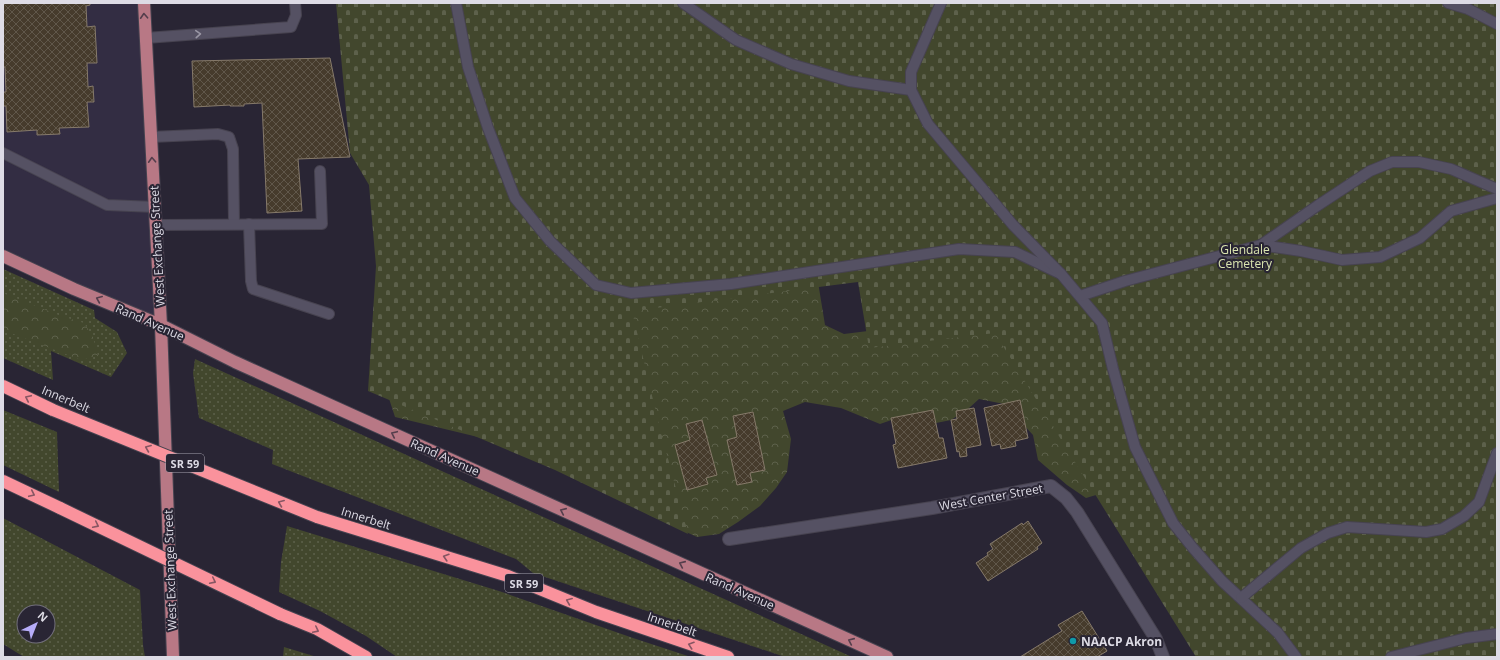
<svg xmlns="http://www.w3.org/2000/svg" width="1500" height="660" viewBox="0 0 1500 660" font-family="'Open Sans',sans-serif">
<defs>
<pattern id="grass-dots" width="8" height="8" patternUnits="userSpaceOnUse"><rect width="8" height="8" fill="#42472d"/><path d="M2 2h.1M6 6h.1" fill="none" stroke="#5d614b" stroke-width="1.8" stroke-linecap="round"/></pattern>
<pattern id="forest-crowns" width="20" height="18" patternUnits="userSpaceOnUse"><rect width="20" height="18" fill="#42472d"/><path d="M2 6a3 3 0 1 1 6 0M12 15a3 3 0 1 1 6 0" fill="none" stroke="#5d614b"/></pattern>
<pattern id="cemetery-stones" width="16" height="16" patternUnits="userSpaceOnUse"><rect width="16" height="16" fill="#42472d"/><path d="M2 7V4a2 2 0 0 1 4 0v3zM10 15v-3a2 2 0 0 1 4 0v3z" fill="#5d614b"/></pattern>
<pattern id="building-cross-hatch" width="8" height="8" patternUnits="userSpaceOnUse"><rect width="8" height="8" fill="#463b2c"/><path d="M0 0l8 8M0 8l8-8" fill="none" stroke="#60574a"/></pattern>
</defs>
<rect width="100%" height="100%" fill="#292534"/>
<path fill="#332d43" d="M3 3H144L161 325 3 256Z"/>
<g fill="url(#grass-dots)" fill-rule="evenodd">
<path d="M3 269 94 310 95 318 117 332 127 353 111 377 51 351 53 380 3 358Z"/>
<path d="M195 359 852 657H785L533 573 516 559 272 464 273 450 199 418 193 373Z"/>
<path d="M3 410 57 432 59 492 3 465Z"/>
<path d="M3 518 140 590 143 645 145 657H24L3 644ZM24 612H48V636H24Z"/>
<path d="M287 526 499 591 633 638 691 657H397L366 636 320 611 279 592 281 562Z"/>
<path d="M284 647 317 657H283Z"/>
</g>
<g fill="url(#forest-crowns)">
<path d="M818 282 825 325 844 334 884 329 991 300 1099 476 1096 495 1086 498 1067 485 1038 460 1033 435 1004 404 979 399 968 409 951 420 931 424 903 416 880 424 841 408 805 402 783 411 791 439 787 472 776 488 760 506 738 522 719 534 697 537 649 515 544 453 395 417 382 377 561 319Z"/>
<path d="M3 293 61 316 84 323 93 337 98 356 81 360 3 330Z"/>
</g>
<path fill="url(#cemetery-stones)" d="M336 3H1497V657H1196L995 333 869 348 858 282 632 311 658 421 688 534 555 470 368 391 376 266 369 185 350 153Z"/>
<g fill="url(#building-cross-hatch)" stroke="#867a6a">
<path d="M3 3H90V5L86 6 87 27 95 26 97 63H87L88 87 93 86 94 102H87L89 127 59 128 60 134 37 135V130L7 132 6 106H3V92H6L5 67H3Z"/>
<path d="M330 58 350 157 298 159 302 211 267 213 262 103 244 104V106H230V105L194 107 192 61Z"/>
<path d="M1020 400 1028 438 1015 441 1016 446 1001 449 1000 444 992 446 984 408Z"/>
<path d="M974 408 981 445 966 448 967 456 960 457 959 451 957 452 951 420 957 419 956 411Z"/>
<path d="M933 410 939 438H943L947 458 898 468 893 445 896 444 891 418Z"/>
<path d="M753 412 765 470 750 473 752 482 737 485 727 440 737 437 733 416Z"/>
<path d="M702 420 717 475 706 478 708 484 687 490 675 445 690 440 686 424Z"/>
<path d="M1028 521 1042 543 1037 547 1038 549 988 581 976 563 988 555 987 553 993 549 990 544 1022 523 1023 525Z"/>
<path d="M1082 611 1107 651 1097 657H1020L1062 631 1058 625Z"/>
</g>
<g fill="none" stroke-linecap="round" stroke-linejoin="round">
<defs>
<g id="lane">
<path d="M456 3 468 67 488 128 515 198 550 241 596 285 631 293 731 284 959 249 1015 252 1061 274"/>
<path d="M683 3 736 40 791 64 849 81 911 90"/>
<path d="M941 3 911 72V90L928 124 1013 225 1061 274 1102 323 1113 369 1135 447 1173 523 1193 548 1222 581 1278 633 1296 657"/>
<path d="M1448 3 1468 9 1497 24"/>
<path d="M146 38 291 27 296 15 295 3"/>
<path d="M151 137 218 134 229 137 233 149 234 224"/>
<path d="M3 153 107 205 155 207"/>
<path d="M249 224 251 281 253 289 329 314"/>
<path d="M156 225 322 224 320 171"/>
<path d="M1261 245 1317 206 1370 171 1392 162H1419L1451 169 1497 189"/>
<path d="M1080 296 1125 281 1261 245 1301 251 1342 260 1380 257 1420 238 1451 211 1497 198"/>
<path d="M1241 598 1301 548 1328 533 1347 527 1426 532 1442 529 1464 516 1479 502 1497 453"/>
<path d="M1391 657 1466 638 1497 634"/>
</g>
<path id="street" d="M729 539 932 508 1051 486 1066 498 1077 512 1156 639 1163 657"/>
<g id="primary">
<path d="M144 3 161 325 173 657"/>
<path d="M3 256 74 289 161 325 235 362 887 657"/>
</g>
<g id="highway">
<path d="M3 386 53 410"/>
<path d="M3 481 60 508"/>
<path d="M317 517 508 576 596 612 728 657"/>
<path d="M280 614 317 629 366 657"/>
</g>
</defs>
<use href="#lane" stroke="#474350" stroke-width="12"/>
<use href="#street" stroke="#474350" stroke-width="14"/>
<use href="#primary" stroke="#474350" stroke-width="14"/>
<use href="#highway" stroke="#474350" stroke-width="14"/>
<use href="#lane" stroke="#555163" stroke-width="10"/>
<use href="#street" stroke="#555163" stroke-width="12"/>
<use href="#primary" stroke="#b87885" stroke-width="12"/>
<use href="#highway" stroke="#fa929c" stroke-width="12"/>
<defs>
<g id="highway-bridge">
<path d="M53 410 317 517"/>
<path d="M60 508 280 614"/>
</g>
</defs>
<use href="#highway-bridge" stroke="#474350" stroke-width="14" stroke-linecap="butt"/>
<use href="#highway-bridge" stroke="#fa929c" stroke-width="12"/>
</g>
<defs><path id="oneway-chevron" d="M-2-3.5L2.5 0L-2 3.5" fill="none" stroke-width="1.6" stroke-linecap="round" stroke-linejoin="round"/></defs>
<g stroke="#543e4c">
<use href="#oneway-chevron" transform="translate(144 16) rotate(-93)"/>
<use href="#oneway-chevron" transform="translate(152 160) rotate(-93)"/>
<use href="#oneway-chevron" transform="translate(99 299) rotate(-157)"/>
<use href="#oneway-chevron" transform="translate(394 434) rotate(-155)"/>
<use href="#oneway-chevron" transform="translate(563 511) rotate(-156)"/>
<use href="#oneway-chevron" transform="translate(682 564) rotate(-156)"/>
<use href="#oneway-chevron" transform="translate(851 641) rotate(-156)"/>
</g>
<use stroke="#9996a4" href="#oneway-chevron" transform="translate(198 34) rotate(-4)"/>
<g stroke="#875663">
<use href="#oneway-chevron" transform="translate(28 398) rotate(-155)"/>
<use href="#oneway-chevron" transform="translate(148 448) rotate(-158)"/>
<use href="#oneway-chevron" transform="translate(32 494) rotate(25)"/>
<use href="#oneway-chevron" transform="translate(281 503) rotate(-158)"/>
<use href="#oneway-chevron" transform="translate(96 525) rotate(26)"/>
<use href="#oneway-chevron" transform="translate(446 557) rotate(-163)"/>
<use href="#oneway-chevron" transform="translate(213 581) rotate(26)"/>
<use href="#oneway-chevron" transform="translate(569 601) rotate(-158)"/>
<use href="#oneway-chevron" transform="translate(316 630) rotate(27)"/>
<use href="#oneway-chevron" transform="translate(691 645) rotate(-161)"/>
</g>
<circle fill="#0f9aa8" stroke="#292534" stroke-width="1.5" cx="1073" cy="641" r="4"/>
<g text-anchor="middle" dominant-baseline="central" stroke-width="4" stroke-linejoin="round" paint-order="stroke">
<g fill="#292534" stroke="#a7a4b0" stroke-width="1">
<rect x="166" y="454" width="38" height="18" rx="3"/>
<rect x="505" y="574" width="38" height="18" rx="3"/>
</g>
<g font-size="11" font-weight="bold" fill="#dddbe5">
<text x="185" y="463">SR 59</text>
<text x="524" y="583">SR 59</text>
</g>
<g font-size="12" fill="#dddbe5" stroke="#292534">
<text transform="translate(157 246) rotate(-93)">West Exchange Street</text>
<text transform="translate(150 322) rotate(24)">Rand Avenue</text>
<text transform="translate(66 399) rotate(23)">Innerbelt</text>
<text transform="translate(445 457) rotate(24)">Rand Avenue</text>
<text transform="translate(991 497) rotate(-10)">West Center Street</text>
<text transform="translate(366 518) rotate(17)">Innerbelt</text>
<text transform="translate(170 570) rotate(-92)">West Exchange Street</text>
<text transform="translate(740 591) rotate(24)">Rand Avenue</text>
<text transform="translate(672 624) rotate(19)">Innerbelt</text>
</g>
<g font-size="12" fill="#dae4af" stroke="#292534">
<text x="1245" y="249">Glendale<tspan x="1245" dy="14">Cemetery</tspan></text>
</g>
<g font-size="12" font-weight="bold" fill="#dddbe5" stroke="#292534" text-anchor="start">
<text x="1081" y="641">NAACP Akron</text>
</g>
</g>
<rect width="1500" height="660" fill="none" stroke="#dddbe5" stroke-width="8"/>
<g transform="translate(36 624) rotate(43)"><circle r="19" fill="#292534" stroke="#716e7b"/>
<path d="M0-3L7 15L0 10L-7 15Z" fill="#b6acf8"/>
<text y="-6" font-size="11" font-weight="bold" text-anchor="middle" fill="#dddbe5">N</text>
</g>
</svg>
